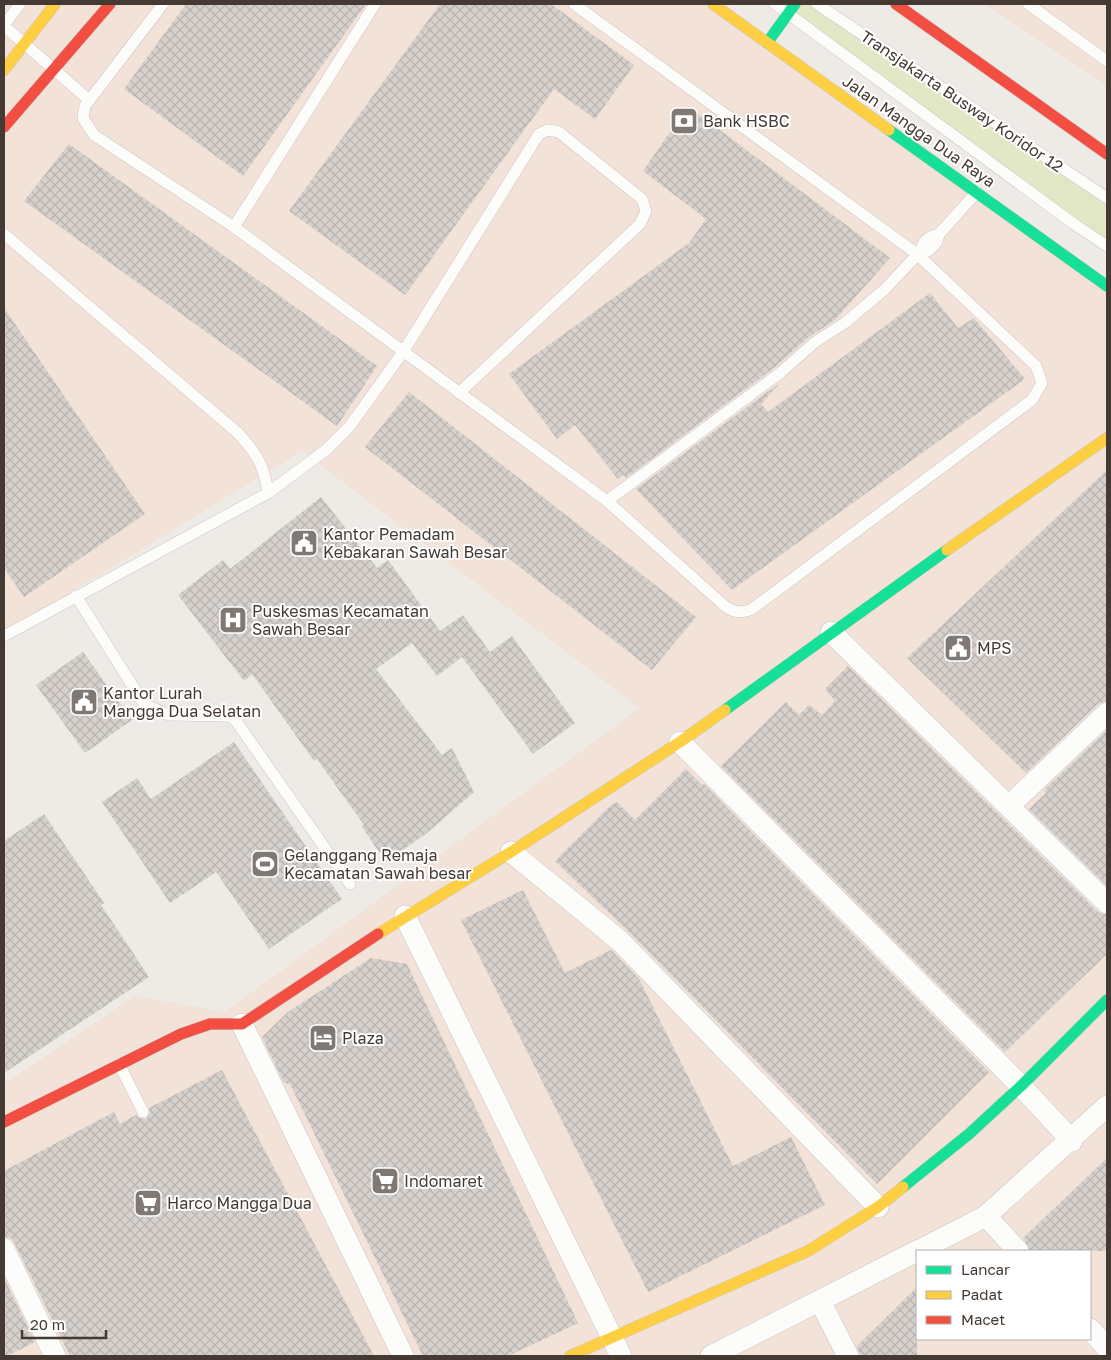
<svg xmlns="http://www.w3.org/2000/svg" width="1111" height="1360" viewBox="0 0 1111 1360" font-family="'Golos Text',sans-serif">
<defs>
<pattern id="building-cross-hatch" width="8" height="8" patternUnits="userSpaceOnUse" patternTransform="scale(1.25)"><rect width="8" height="8" fill="#d6d1cd"/><path d="M0 0l8 8M0 8l8-8" fill="none" stroke="#b9b4b0"/></pattern>
</defs>
<rect width="100%" height="100%" fill="#eeeae6"/>
<g fill="#f2e2d8" fill-rule="evenodd">
<path d="M4 4H718L1107 285V1356H4V1084L135 996 225 1012 640 708 302 451 4 633ZM917 1251H1090V1339H917Z"/>
<path d="M984 4H1107V86Z"/>
</g>
<path fill="#e2e8c6" d="M775 4H817L1107 198V246Z"/>
<g fill="url(#building-cross-hatch)">
<path d="M186 4H366L243 176 124 89Z"/>
<path d="M440 4H551L634 65 595 119 554 89 405 295 289 211Z"/>
<path d="M688 106 890 258 835 320 809 337 775 367 626 478 624 475 618 479 575 425 557 439 509 374 689 243 706 219 643 171Z"/>
<path d="M69 144 377 366 337 426 24 201Z"/>
<path d="M930 293 958 328 974 318 1025 379 732 590 636 489 781 382 761 404 768 412Z"/>
<path d="M4 308 145 514 24 597 4 568Z"/>
<path d="M409 392 696 617 652 670 365 447Z"/>
<path d="M1107 470V701L1098 704 1026 773 907 658Z"/>
<path d="M321 497 377 568 388 560 440 631 463 615 490 652 512 636 575 723 533 754 462 657 437 676 412 643 376 669 442 755 452 748 474 792 427 833 386 862 362 827 364 825 317 759 314 761 252 674 244 681 178 595 223 560 230 569Z"/>
<path d="M83 652 132 720 85 753 36 685Z"/>
<path d="M848 666 1098 912 1107 915V954L1005 1052 721 766 786 702 799 715 809 705 822 715 835 701 825 689Z"/>
<path d="M1107 730V886L1029 809 1046 793 1044 790Z"/>
<path d="M234 742 342 899 269 949 216 872 170 903 102 802 137 778 151 799Z"/>
<path d="M686 769 702 785 704 784 989 1072 877 1184 629 932 555 861 611 805 617 802 635 820Z"/>
<path d="M44 814 104 903 101 905 149 977 4 1073V841Z"/>
<path d="M523 890 565 973 611 950 639 979 733 1166 791 1137 825 1205 648 1292 461 920Z"/>
<path d="M371 958 407 964 578 1323 508 1356H423L290 1084 284 1083 262 1037 288 1012Z"/>
<path d="M222 1070 374 1356H70L15 1244 11 1238 4 1237V1171L114 1112 120 1124 136 1115 139 1118 146 1119 150 1113 149 1108Z"/>
<path d="M1107 1158V1251H1030L1023 1238Z"/>
<path d="M4 1278 35 1342 7 1356H4Z"/>
<path d="M917 1287V1356H860L857 1346Z"/>
</g>
<g fill="none" stroke-linecap="round" stroke-linejoin="round">
<defs>
<g id="lane">
<path d="M163 4 85 106 83 118 94 135 234 227 607 501 780 373 814 343 846 322 884 290 921 251C922 240 930 236 939 234"/>
<path d="M574 4 917 254 1036 366 1042 383 1032 400 752 609C742 613 735 613 726 607L607 501"/>
<path d="M775 4 1074 224 1107 246"/>
<path d="M817 4 1107 198"/>
<path d="M1028 4 1107 61"/>
<path d="M4 25 20 4"/>
<path d="M4 26 89 100"/>
<path d="M234 227 375 4"/>
<path d="M4 234 238 433C257 454 264 465 268 493"/>
<path d="M921 251H928L937 242 939 234 977 192"/>
<path d="M76 596 144 704 169 715 226 716 232 717 236 721 350 884"/>
<path d="M4 636 268 493 326 450 350 426 403 352 539 134 548 130 559 132 642 199 646 211 640 224 459 393"/>
<path d="M119 1064 143 1112"/>
</g>
<g id="street">
<path d="M831 632 1107 903"/>
<path d="M680 742 1021 1086 1072 1141"/>
<path d="M1010 805 1107 713"/>
<path d="M511 852 620 941 878 1207"/>
<path d="M405 916 621 1356"/>
<path d="M242 1024 403 1356"/>
<path d="M986 1216 1018 1251"/>
<path d="M4 1249 55 1356"/>
<path d="M918 1251 986 1216 1107 1106"/>
<path d="M820 1301 848 1356"/>
<path d="M1090 1329 1107 1348"/>
<path d="M711 1356 917 1251"/>
</g>
<g id="fast">
<path d="M767 43 795 4"/>
<path d="M889 130 1107 286"/>
<path d="M725 710 947 550"/>
<path d="M903 1187 969 1134 1021 1086 1107 1000"/>
</g>
<g id="slow">
<path d="M713 4 889 130"/>
<path d="M4 70 55 4"/>
<path d="M947 550 1107 438"/>
<path d="M378 934 511 852 680 742 725 710"/>
<path d="M570 1356 808 1251 878 1207 903 1187"/>
</g>
<g id="jam">
<path d="M896 4 1107 154"/>
<path d="M4 127 110 4"/>
<path d="M4 1122 181 1034 210 1024H242L378 934"/>
</g>
</defs>
<use href="#lane" stroke="#cbc6c2" stroke-width="12"/>
<use href="#street" stroke="#cbc6c2" stroke-width="22"/>
<use href="#fast" stroke="#cfc7be" stroke-width="12"/>
<use href="#slow" stroke="#cfc7be" stroke-width="12"/>
<use href="#jam" stroke="#cfc7be" stroke-width="12"/>
<use href="#lane" stroke="#fcfcfb" stroke-width="11"/>
<use href="#street" stroke="#fcfcfb" stroke-width="21"/>
<use href="#fast" stroke="#16e098" stroke-width="11"/>
<use href="#slow" stroke="#ffcf43" stroke-width="11"/>
<use href="#jam" stroke="#f24e42" stroke-width="11"/>
</g>
<defs>
<symbol id="bank-square" viewBox="-11 -11 22 22"><rect x="-9" y="-9" width="18" height="18" rx="4" fill="#807872" stroke="#fff"/><path d="M-6-4H6V4H-6ZM0-2.3a2.3 2.3 0 1 0 0 4.6a2.3 2.3 0 1 0 0-4.6Z" fill="#fff"/></symbol>
<symbol id="civic-square" viewBox="-11 -11 22 22"><rect x="-9" y="-9" width="18" height="18" rx="4" fill="#807872" stroke="#fff"/><path d="M-.6-6.5H3V-4.5H.6V-3L4-1V1h2V6H-6V1h2V-1L-.6-3ZM-1.2 2.5V6h2.4V2.5Z" fill="#fff"/></symbol>
<symbol id="hospital-square" viewBox="-11 -11 22 22"><rect x="-9" y="-9" width="18" height="18" rx="4" fill="#807872" stroke="#fff"/><path d="M-5-5h3v3.5h4V-5h3V5h-3V1.5h-4V5h-3Z" fill="#fff"/></symbol>
<symbol id="stadium-square" viewBox="-11 -11 22 22"><rect x="-9" y="-9" width="18" height="18" rx="4" fill="#807872" stroke="#fff"/><path d="M0-5a6.5 5 0 1 0 0 10a6.5 5 0 1 0 0-10ZM-3.5-1.8h7v3.6h-7Z" fill="#fff"/></symbol>
<symbol id="hotel-square" viewBox="-11 -11 22 22"><rect x="-9" y="-9" width="18" height="18" rx="4" fill="#807872" stroke="#fff"/><path d="M-6-4.5h1.5V1H6V5H4.5V3h-9V5H-6ZM-4 0a1.8 1.8 0 1 1 3.6 0ZM.5 0V-2.5h3Q6-2.5 6 0Z" fill="#fff"/></symbol>
<symbol id="supermarket-square" viewBox="-11 -11 22 22"><rect x="-9" y="-9" width="18" height="18" rx="4" fill="#807872" stroke="#fff"/><path d="M-6-5.5h2.5l.6 2H6L4.5 2H-2.5L-4.4-4H-6ZM-1.5 3.2a1.3 1.3 0 1 0 .1 0ZM3 3.2a1.3 1.3 0 1 0 .1 0Z" fill="#fff"/></symbol>
</defs>
<g fill-rule="evenodd">
<use href="#bank-square" x="668" y="105" width="32" height="32"/>
<use href="#civic-square" x="288" y="527" width="32" height="32"/>
<use href="#hospital-square" x="217" y="604" width="32" height="32"/>
<use href="#civic-square" x="942" y="632" width="32" height="32"/>
<use href="#civic-square" x="68" y="686" width="32" height="32"/>
<use href="#stadium-square" x="249" y="848" width="32" height="32"/>
<use href="#hotel-square" x="307" y="1022" width="32" height="32"/>
<use href="#supermarket-square" x="369" y="1165" width="32" height="32"/>
<use href="#supermarket-square" x="132" y="1187" width="32" height="32"/>
</g>
<g text-anchor="middle" dominant-baseline="central" stroke-width="4" stroke-linejoin="round" paint-order="stroke">
<g font-size="16" fill="#443a33" stroke="#fff">
<text transform="translate(962 101) rotate(34)">Transjakarta Busway Koridor 12</text>
<text transform="translate(919 131) rotate(35)">Jalan Mangga Dua Raya</text>
</g>
<g font-size="16" fill="#443a33" stroke="#fff" text-anchor="start">
<text x="703" y="121">Bank HSBC</text>
<text x="323" y="534">Kantor Pemadam<tspan x="323" dy="18">Kebakaran Sawah Besar</tspan></text>
<text x="252" y="611">Puskesmas Kecamatan<tspan x="252" dy="18">Sawah Besar</tspan></text>
<text x="977" y="648">MPS</text>
<text x="103" y="693">Kantor Lurah<tspan x="103" dy="18">Mangga Dua Selatan</tspan></text>
<text x="284" y="855">Gelanggang Remaja<tspan x="284" dy="18">Kecamatan Sawah besar</tspan></text>
<text x="342" y="1038">Plaza</text>
<text x="404" y="1181">Indomaret</text>
<text x="167" y="1203">Harco Mangga Dua</text>
</g>
</g>
<rect width="1111" height="1360" fill="none" stroke="#443a33" stroke-width="10"/>
<rect x="916" y="1250" width="175" height="90" fill="#ffffff" stroke="#b4b0ad"/>
<rect x="926" y="1266" width="25" height="8" fill="#16e098" stroke="#b4b0ad"/>
<text x="961" y="1275" font-size="15" fill="#443a33">Lancar</text>
<rect x="926" y="1291" width="25" height="8" fill="#ffcf43" stroke="#b4b0ad"/>
<text x="961" y="1300" font-size="15" fill="#443a33">Padat</text>
<rect x="926" y="1316" width="25" height="8" fill="#f24e42" stroke="#b4b0ad"/>
<text x="961" y="1325" font-size="15" fill="#443a33">Macet</text>
<path d="M22 1330v8h84v-8" fill="none" stroke="#443a33" stroke-width="2.5"/>
<text x="30" y="1330" font-size="15" fill="#443a33" stroke="#ffffff" stroke-width="4" paint-order="stroke">20 m</text>
</svg>
